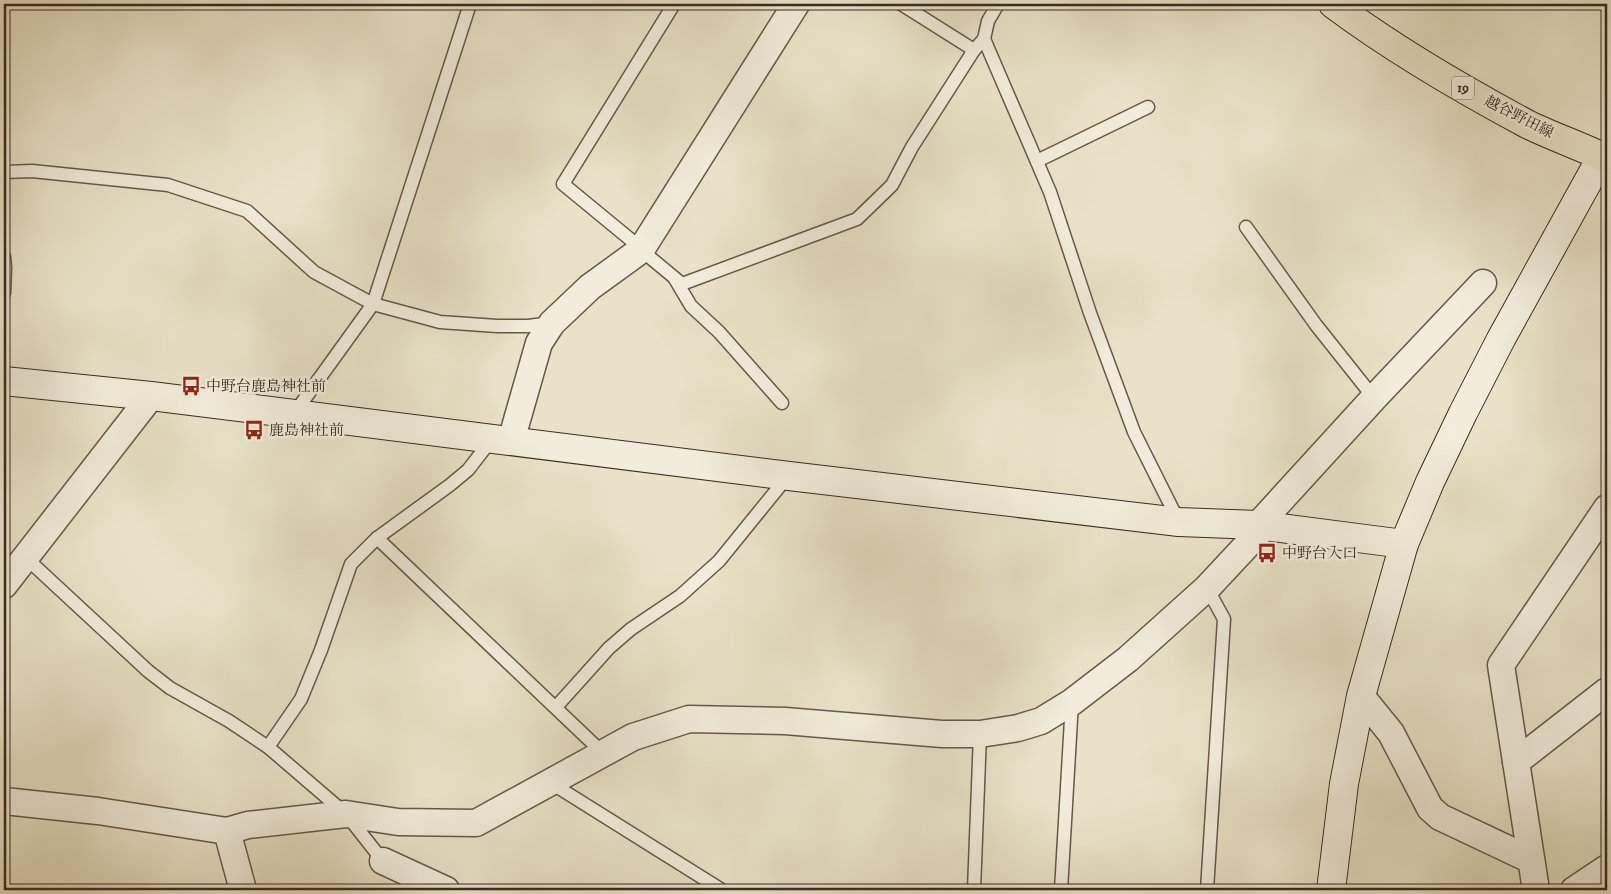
<svg xmlns="http://www.w3.org/2000/svg" width="1611" height="894" viewBox="0 0 1611 894" font-family="'IM FELL DW Pica','Noto Serif JP',serif">
<rect width="100%" height="100%" fill="#e9e2c8"/>
<filter id="stains"><feTurbulence type="fractalNoise" baseFrequency=".004" numOctaves="4"/><feColorMatrix values="0 0 0 0 .2 0 0 0 0 .09 0 0 0 0 .02 0 0 0 .5 -.17"/></filter>
<radialGradient id="worn" r=".72"><stop offset=".6" stop-color="#630" stop-opacity="0"/><stop offset="1" stop-color="#630" stop-opacity=".3"/></radialGradient>
<g fill="none" stroke-linecap="round" stroke-linejoin="round">
<defs>
<g id="lane">
<path d="M901 4 974 50"/>
<path d="M984 39 988 21 998 4"/>
<path d="M1037 161 1148 107"/>
<path d="M4 172 32 171 168 185 247 211 314 272 373 304 440 322 497 326H528L552 323"/>
<path d="M1246 227 1316 325 1374 398"/>
<path d="M642 249 563 184 674 4"/>
<path d="M641 250 682 284 857 219 892 185 912 147 974 50 984 39 1050 192 1090 313 1134 432 1179 522"/>
<path d="M4 257 5 268 4 293"/>
<path d="M675 279 691 306 719 332 782 403"/>
<path d="M293 415 373 304 470 4"/>
<path d="M377 538 604 754"/>
<path d="M25 557 148 671 170 688 229 721 268 747"/>
<path d="M1207 588 1224 619 1207 890"/>
<path d="M556 707 609 648 631 629 680 596 719 561 788 476"/>
<path d="M551 783 722 890"/>
<path d="M383 861 346 814 268 747 301 699 321 650 351 564 377 538 450 485 468 470 492 439"/>
<path d="M974 890 980 734"/>
<path d="M1061 890 1072 702"/>
</g>
<g id="street">
<path d="M511 441 539 343 552 323 590 287 641 250 796 4"/>
<path d="M1258 525 1374 398 1483 283"/>
<path d="M4 585 151 396"/>
<path d="M1361 696 1391 733 1430 808 1440 817 1531 860"/>
<path d="M1516 762 1607 691"/>
<path d="M4 801 98 811 227 831 248 825 346 814 398 822 476 823 633 737 689 719 785 721 942 734H980L1018 728 1041 721 1072 702 1128 659 1207 588 1265 526"/>
<path d="M227 831 243 890"/>
<path d="M383 861 446 890"/>
<path d="M1536 890 1501 665 1607 508"/>
<path d="M1574 890 1607 868"/>
</g>
<g id="secondary">
<path d="M4 381 151 396 789 476 1179 522 1258 525 1404 544"/>
<path d="M1331 890 1344 784 1361 696 1404 544 1430 482 1463 413 1501 339 1602 156"/>
</g>
<path id="primary" d="M1333 4C1393 49 1460 88 1527 124 1553 137 1581 146 1607 159"/>
</defs>
<use href="#lane" stroke="#65594a" stroke-width="15"/>
<use href="#street" stroke="#65594a" stroke-width="29"/>
<use href="#secondary" stroke="#392b20" stroke-width="30"/>
<use href="#primary" stroke="#392b20" stroke-width="30"/>
<use href="#lane" stroke="#f1ecdb" stroke-width="12"/>
<use href="#street" stroke="#f1ecdb" stroke-width="26"/>
<use href="#secondary" stroke="#f1ecdb" stroke-width="28"/>
<use href="#primary" stroke="#e9e2c8" stroke-width="28"/>
</g>
<defs>
<symbol id="bus-bare" viewBox="-9 -9 18 18"><path d="M-5-6H5V4H4V6H2V4H-2V6H-4V4H-5ZM-3.5-4V0h7V-4ZM-3.5 1.2v1.5H-2V1.2ZM2 1.2v1.5H3.5V1.2Z" fill="#8f2418" stroke="#f1ecdb" stroke-width="2.5" paint-order="stroke"/></symbol>
</defs>
<g fill-rule="evenodd">
<use href="#bus-bare" x="177" y="372" width="28" height="28"/>
<use href="#bus-bare" x="240" y="416" width="28" height="28"/>
<use href="#bus-bare" x="1253" y="539" width="28" height="28"/>
</g>
<g text-anchor="middle" dominant-baseline="central" stroke-width="5" stroke-linejoin="round" paint-order="stroke">
<rect fill="#f1ecdb" stroke="#706558" stroke-width="1" x="1452" y="76.5" width="22" height="23" rx="4"/>
<g font-size="14" font-weight="bold" fill="#392b20">
<text x="1463" y="88">19</text>
</g>
<g font-size="15" fill="#392b20" stroke="#f1ecdb">
<text transform="translate(1519 117) rotate(27)">越谷野田線</text>
</g>
<g font-size="15" fill="#392b20" stroke="#f1ecdb" text-anchor="start">
<text x="206" y="386">中野台鹿島神社前</text>
<text x="269" y="430">鹿島神社前</text>
<text x="1282" y="553">中野台入口</text>
</g>
</g>
<rect width="1611" height="894" fill="none" stroke="#e9e2c8" stroke-width="20"/>
<rect x="5" y="5" width="1601" height="884" fill="none" stroke="#392b20" stroke-width="2.5"/>
<rect x="10" y="10" width="1591" height="874" fill="none" stroke="#392b20"/>
<rect width="100%" height="100%" filter="url(#stains)"/>
<rect width="100%" height="100%" fill="url(#worn)"/>
</svg>
